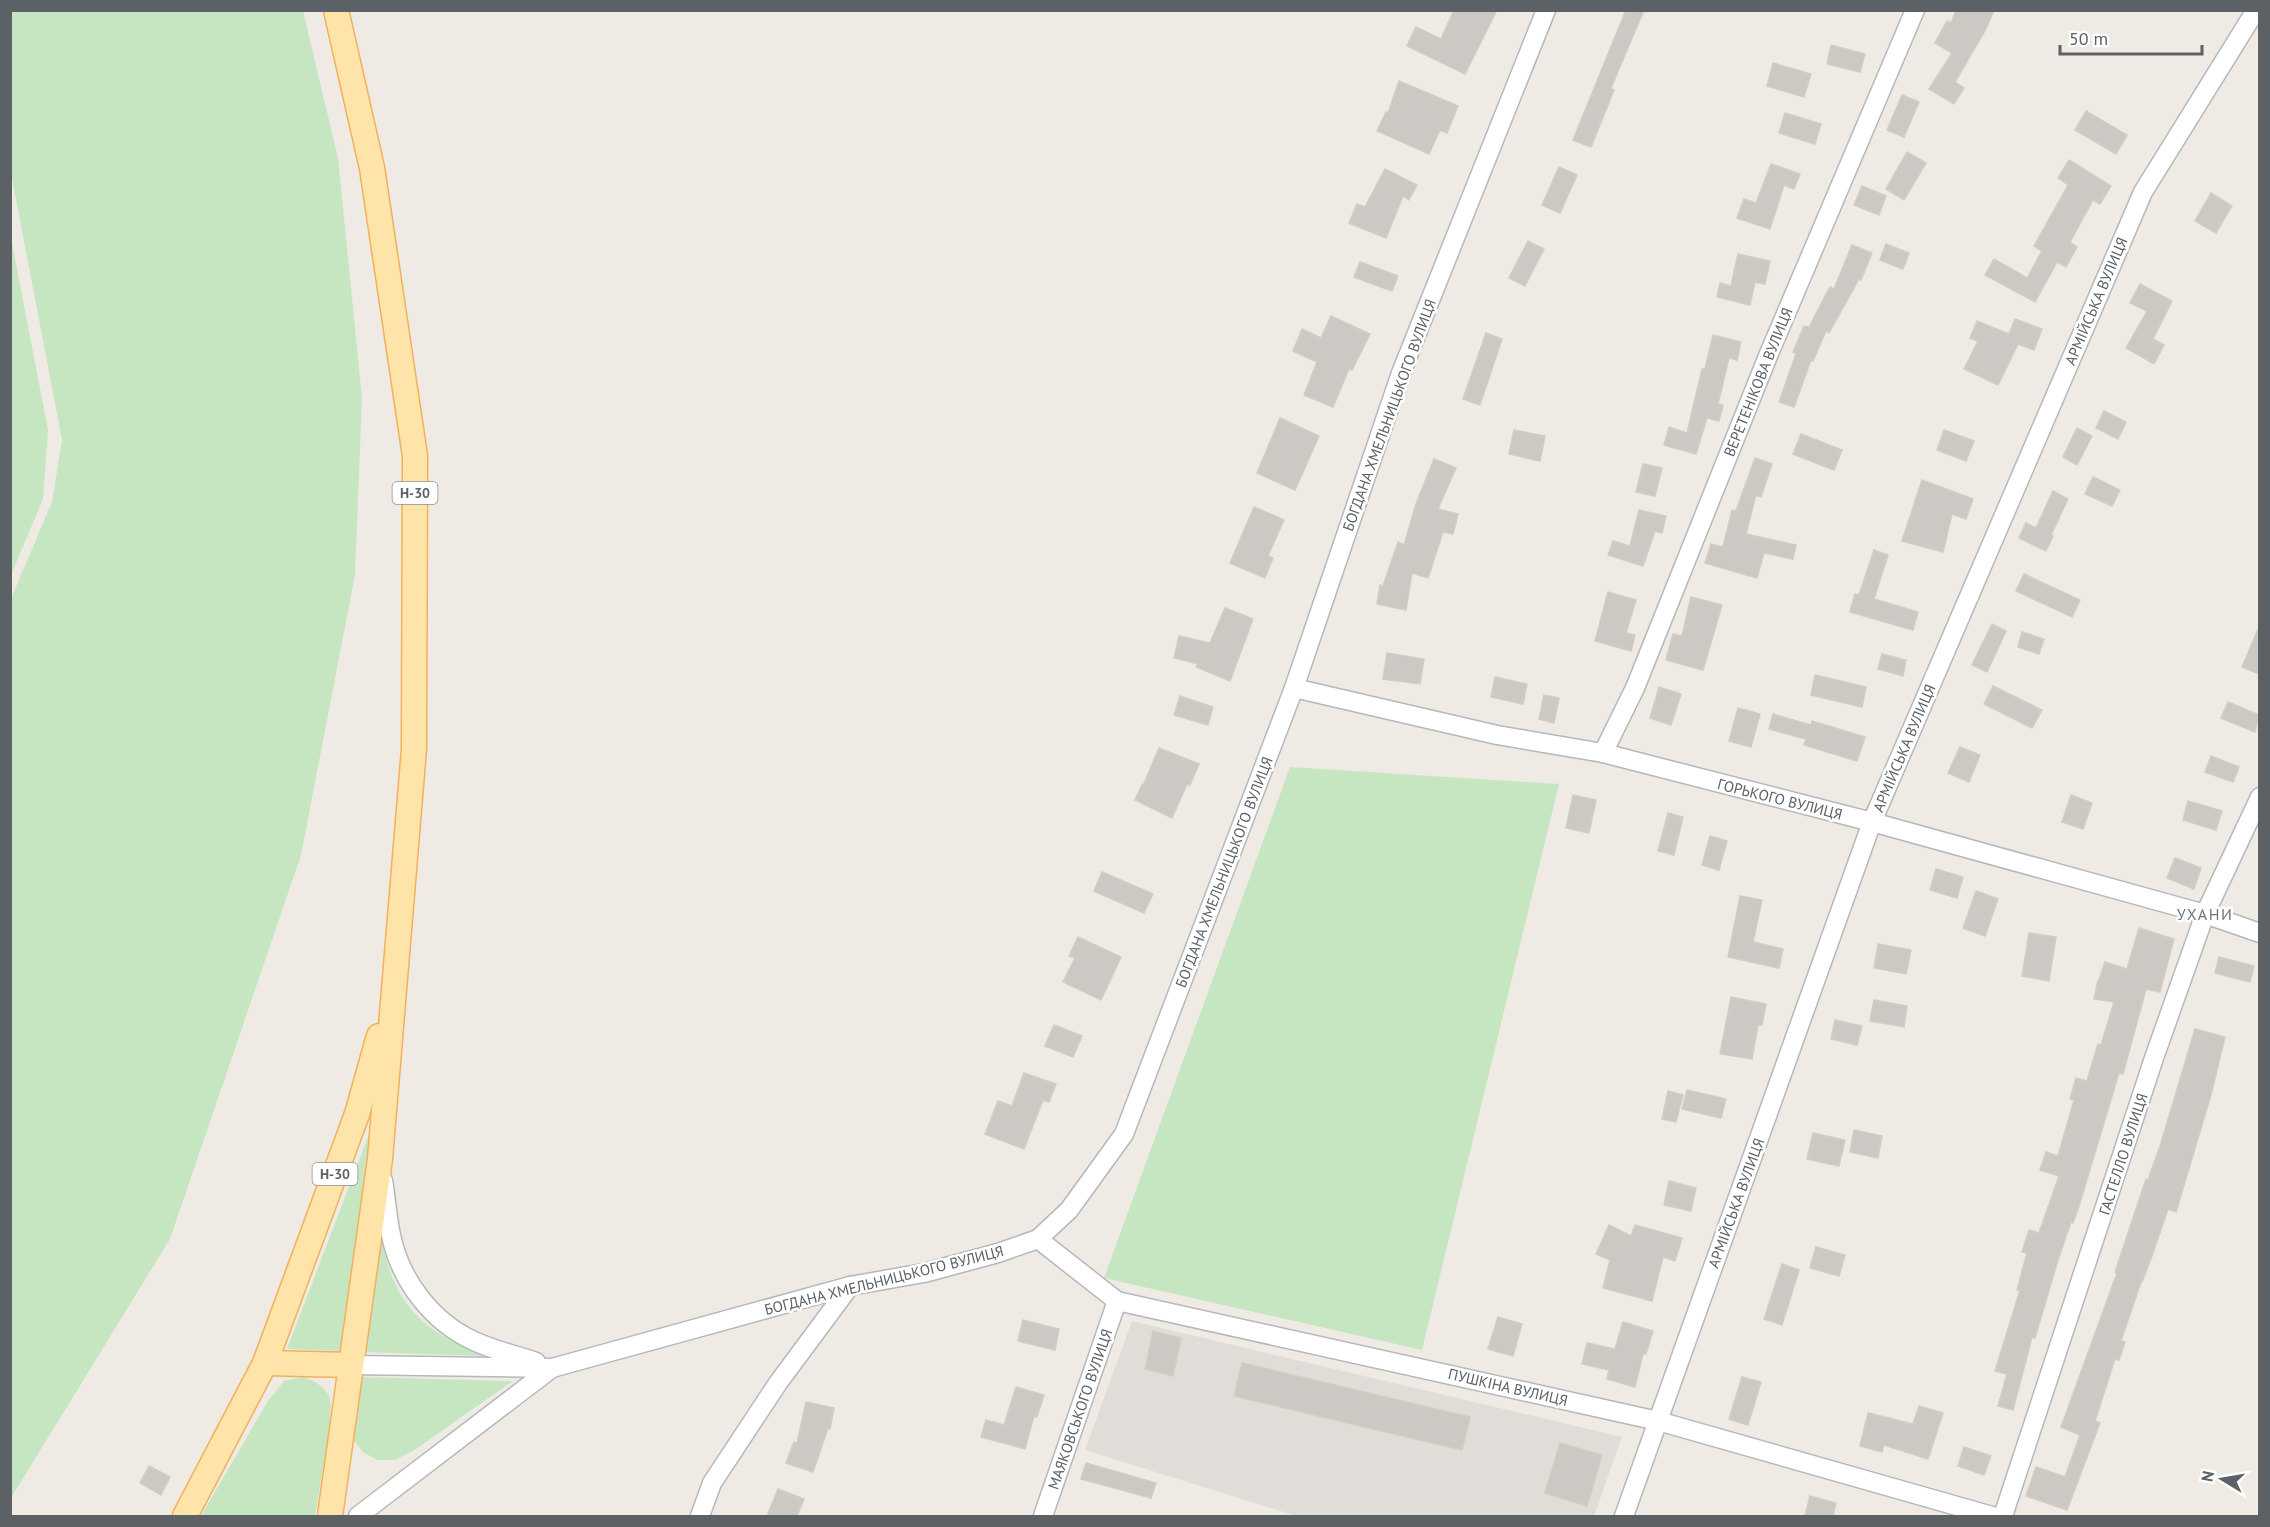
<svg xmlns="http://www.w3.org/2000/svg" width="2270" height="1527" viewBox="0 0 2270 1527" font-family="'PT Sans',sans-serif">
<rect width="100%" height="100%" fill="#efebe4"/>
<path fill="#e0ddd9" d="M1132 1321 1622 1437 1594 1516H1296L1085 1450Z"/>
<g fill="#c6e6c1">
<path d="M11 10 303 11 338 158 362 398 355 575 301 855 170 1239 11 1498 10 601 52 502 62 440 11 173Z"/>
<path d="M11 238 48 430 43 499 11 575Z"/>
<path d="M1290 767 1559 784 1422 1350 1104 1278Z"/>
<path d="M373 1124 341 1351 287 1349Z"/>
<path d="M380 1213C384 1291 414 1333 489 1356L361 1352Z"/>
<path d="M303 1377C314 1381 323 1385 329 1396 336 1411 318 1495 315 1516H201L268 1401 284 1381Z"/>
<path d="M357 1377 513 1381 413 1451 395 1460H377L363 1452 352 1438Z"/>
</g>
<g fill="#ccc8c3" stroke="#d4ccc2" stroke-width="1.5">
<path d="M1454 10H1497L1465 74 1407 46 1416 27 1441 39Z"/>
<path d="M1626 10H1644L1611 88 1614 90 1591 147 1573 140Z"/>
<path d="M1956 10H1994L1986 29 1955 82 1964 88 1954 104 1929 89 1952 53 1935 43 1947 21 1951 23Z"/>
<path d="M1831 45 1865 54 1860 72 1827 64Z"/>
<path d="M1773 63 1811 74 1804 97 1767 86Z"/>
<path d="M1399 81 1458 106 1447 133 1440 130 1429 154 1377 131 1386 112 1388 113Z"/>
<path d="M1902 95 1919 102 1904 137 1887 130Z"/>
<path d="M2086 111 2127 135 2116 154 2075 130Z"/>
<path d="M1785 113 1821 124 1815 144 1779 133Z"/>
<path d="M1907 152 1926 163 1904 200 1886 189Z"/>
<path d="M2069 160 2111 186 2100 204 2093 200 2070 242 2077 247 2066 267 2057 262 2035 302 1985 275 1994 259 2027 278 2042 251 2034 246 2068 185 2058 178Z"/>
<path d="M1771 164 1800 174 1794 189 1784 185 1770 229 1737 218 1744 199 1756 203Z"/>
<path d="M1559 167 1577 175 1560 213 1542 205Z"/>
<path d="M1385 169 1417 185 1409 200 1403 196 1386 238 1349 223 1357 204 1365 207Z"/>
<path d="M1862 186 1886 196 1879 215 1854 205Z"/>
<path d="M2211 193 2232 206 2216 233 2195 221Z"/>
<path d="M1528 241 1544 249 1525 286 1509 278Z"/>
<path d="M1886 244 1909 253 1903 269 1880 260Z"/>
<path d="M1852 245 1872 253 1861 280 1859 279 1829 333 1826 331 1813 361 1811 360 1794 407 1779 402 1796 354 1793 352 1804 326 1809 327 1830 287 1834 289Z"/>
<path d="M1738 254 1770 261 1765 284 1755 282 1750 305 1717 297 1720 283 1731 286Z"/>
<path d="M1360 262 1398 276 1392 291 1354 277Z"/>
<path d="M2140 284 2172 301 2153 339 2164 345 2154 364 2126 348 2147 311 2130 303Z"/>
<path d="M1331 316 1370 334 1352 370 1349 369 1333 407 1304 395 1317 362 1293 351 1302 329 1321 338Z"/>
<path d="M2015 319 2042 329 2034 350 2018 344 1998 385 1964 369 1978 341 1970 338 1977 321 2009 334Z"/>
<path d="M1486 333 1502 339 1480 405 1463 399Z"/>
<path d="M1713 335 1741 342 1737 360 1729 358 1718 404 1723 405 1719 421 1707 418 1696 454 1664 445 1669 427 1687 433 1702 369H1705Z"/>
<path d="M2104 411 2126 422 2118 439 2096 428Z"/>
<path d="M1280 418 1319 436 1295 490 1257 473Z"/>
<path d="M2077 428 2092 436 2077 465 2063 457Z"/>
<path d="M1514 430 1545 436 1540 461 1509 454Z"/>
<path d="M1944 430 1974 441 1966 461 1937 450Z"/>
<path d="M1801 434 1842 450 1834 470 1793 454Z"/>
<path d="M1755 458 1772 464 1761 497 1756 495 1746 534 1796 545 1793 559 1764 553 1757 578 1705 563 1711 544 1723 547 1732 510 1736 511Z"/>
<path d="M1434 459 1456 468 1438 509 1458 514 1453 534 1443 532 1428 578 1412 573 1406 610 1377 604 1380 585 1383 586 1398 542 1404 545 1416 504Z"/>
<path d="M1643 464 1662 468 1655 496 1636 492Z"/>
<path d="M2093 477 2120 490 2112 506 2085 494Z"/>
<path d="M1922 480 1973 499 1966 519 1952 514 1943 552 1902 541Z"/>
<path d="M2053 491 2068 499 2051 535 2053 536 2046 551 2019 538 2026 523 2036 528Z"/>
<path d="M1254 507 1284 520 1268 556 1273 558 1265 578 1230 563Z"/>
<path d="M1639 510 1666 516 1662 533 1655 531 1643 566 1608 555 1613 541 1630 546Z"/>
<path d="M1874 550 1888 555 1874 599 1918 612 1913 630 1850 612 1855 594 1859 595Z"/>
<path d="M2024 574 2080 600 2072 617 2016 591Z"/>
<path d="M1608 592 1636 600 1626 633 1635 635 1631 651 1595 641Z"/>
<path d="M1691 597 1722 605 1703 670 1666 660 1673 634 1682 636Z"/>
<path d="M1225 608 1253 619 1230 681 1196 667 1198 664 1174 658 1179 636 1210 643Z"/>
<path d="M1992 624 2006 631 1987 672 1972 665Z"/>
<path d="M2259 627V674L2242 667Z"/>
<path d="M2022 632 2044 639 2039 654 2018 647Z"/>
<path d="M1387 653 1424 659 1420 684 1383 679Z"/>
<path d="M1882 654 1906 660 1903 676 1878 669Z"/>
<path d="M1815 675 1866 687 1862 707 1811 695Z"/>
<path d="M1495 677 1527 684 1523 704 1491 697Z"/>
<path d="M1993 686 2042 710 2032 728 1984 704Z"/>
<path d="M1659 687 1681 694 1671 725 1650 718Z"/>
<path d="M1544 695 1559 698 1554 723 1539 719Z"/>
<path d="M1180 696 1213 707 1208 725 1174 715Z"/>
<path d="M2228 702 2259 715 2255 732 2221 718Z"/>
<path d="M1738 708 1760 714 1751 747 1729 741Z"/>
<path d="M1773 714 1811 725 1812 721 1865 737 1857 761 1804 745 1806 739 1769 729Z"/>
<path d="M1960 747 1980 755 1969 782 1948 773Z"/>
<path d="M1159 748 1199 764 1190 785 1187 784 1172 818 1135 800 1142 785 1143 786Z"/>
<path d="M2211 756 2239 767 2233 782 2205 772Z"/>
<path d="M1573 795 1596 800 1589 833 1566 828Z"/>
<path d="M2071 795 2092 803 2083 829 2062 822Z"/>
<path d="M2188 801 2222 811 2216 830 2183 820Z"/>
<path d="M1668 813 1683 817 1674 855 1658 851Z"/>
<path d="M1710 836 1727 841 1719 870 1702 865Z"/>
<path d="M2175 858 2201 868 2194 889 2167 878Z"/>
<path d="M1936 869 1963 877 1957 898 1930 890Z"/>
<path d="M1102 872 1153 894 1144 913 1094 891Z"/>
<path d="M1976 891 1998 899 1985 936 1963 928Z"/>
<path d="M1740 896 1762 900 1753 942 1783 949 1779 968 1728 957Z"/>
<path d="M2139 928 2174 939 2160 992 2146 989 2123 1074 2119 1073 2079 1206 2073 1223 2071 1222 2057 1263 2035 1338 2032 1337 2013 1410 1998 1406 2007 1374 1995 1371 2020 1290H2017L2027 1253 2022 1252 2029 1230 2039 1233 2059 1176 2040 1170 2046 1152 2058 1156 2074 1100 2070 1099 2076 1078 2087 1081 2098 1044 2101 1045 2114 1002 2094 999 2098 980H2099L2105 962 2127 969Z"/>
<path d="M2029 933 2056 937 2049 981 2022 976Z"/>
<path d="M1078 937 1121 957 1101 1000 1063 982 1075 958 1069 956Z"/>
<path d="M1878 944 1911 950 1906 974 1874 968Z"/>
<path d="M2219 957 2254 966 2250 982 2215 973Z"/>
<path d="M1731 997 1766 1004 1762 1025H1758L1752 1059 1720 1054Z"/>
<path d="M1874 1000 1907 1006 1904 1027 1870 1021Z"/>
<path d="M1835 1020 1862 1026 1857 1045 1831 1039Z"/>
<path d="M1054 1025 1082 1036 1073 1057 1045 1046Z"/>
<path d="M2195 1029 2225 1037 2211 1095 2176 1212 2168 1209 2151 1259 2142 1282H2141L2121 1341 2125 1342 2119 1360 2115 1359 2095 1421 2100 1423 2067 1510 2026 1496 2036 1467 2065 1477 2080 1435 2061 1427 2117 1273 2115 1272 2146 1179 2148 1180 2161 1143Z"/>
<path d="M1024 1073 1056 1084 1049 1102 1043 1100 1024 1149 985 1134 998 1101 1012 1106Z"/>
<path d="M1687 1090 1726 1099 1721 1118 1682 1109Z"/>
<path d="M1668 1091 1683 1095 1676 1122 1662 1119Z"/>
<path d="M1854 1130 1882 1136 1878 1158 1850 1152Z"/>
<path d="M1813 1133 1845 1140 1839 1166 1807 1159Z"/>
<path d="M1669 1181 1696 1188 1691 1211 1664 1205Z"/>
<path d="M1609 1225 1631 1236 1635 1225 1682 1238 1675 1261 1663 1257 1652 1301 1603 1288 1610 1260 1596 1254Z"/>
<path d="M1816 1247 1845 1255 1839 1276 1810 1268Z"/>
<path d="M1782 1264 1799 1270 1782 1325 1764 1319Z"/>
<path d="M1498 1317 1522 1324 1513 1356 1488 1349Z"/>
<path d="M1023 1320 1059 1329 1055 1350 1018 1341Z"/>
<path d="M1623 1322 1653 1331 1646 1354H1643L1635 1387 1607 1379 1609 1370 1582 1364 1587 1343 1615 1349Z"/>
<path d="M1153 1331 1181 1338 1173 1376 1145 1369Z"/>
<path d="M1242 1363 1470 1417 1462 1450 1234 1396Z"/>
<path d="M1742 1377 1761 1382 1748 1425 1729 1419Z"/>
<path d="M1016 1387 1044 1395 1037 1417 1034 1416 1025 1449 981 1437 986 1420 1004 1425Z"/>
<path d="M806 1402 834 1408 830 1429 828 1428 813 1472 786 1463 794 1442 797 1443Z"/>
<path d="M1919 1406 1943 1413 1928 1459 1884 1445 1882 1452 1860 1446 1868 1413 1913 1424Z"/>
<path d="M1560 1443 1602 1455 1587 1506 1545 1493Z"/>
<path d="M1964 1447 1991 1456 1984 1475 1958 1466Z"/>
<path d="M1086 1463 1156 1483 1151 1498 1081 1479Z"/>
<path d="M149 1466 170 1477 161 1495 140 1483Z"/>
<path d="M778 1489 804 1499 797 1516H767Z"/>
<path d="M1810 1496 1836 1503 1833 1516H1805Z"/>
</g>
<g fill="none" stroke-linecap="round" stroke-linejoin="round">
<defs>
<g id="minor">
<path d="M1294 688 1497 735 1603 753 1872 822 2205 914 2260 933"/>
<path d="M1603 753 1635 688 1768 356 1915 10"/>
<path d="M383 1180C386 1198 387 1217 391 1235 400 1280 432 1322 474 1341 493 1350 516 1355 536 1362"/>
<path d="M1038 1239 1117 1301 1658 1421 1992 1516"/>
<path d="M351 1365 552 1368 850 1286 924 1273 998 1253 1038 1239 1069 1210 1124 1134 1294 688 1401 373 1546 10"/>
<path d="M358 1516 552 1368"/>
<path d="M700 1516 712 1483 778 1383 850 1286"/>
<path d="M1043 1516 1117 1301"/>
<path d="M1624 1516 1872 822 2143 192 2256 10"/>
<path d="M2003 1516 2154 1058 2205 914 2260 797"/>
</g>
<g id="major">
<path d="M265 1363 351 1365"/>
<path d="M185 1516 265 1363 357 1114 379 1036"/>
<path d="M330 1516 380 1159 414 749 415 456 372 168 336 10"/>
</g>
</defs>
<use href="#minor" stroke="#b5b8bb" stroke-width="21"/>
<use href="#major" stroke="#f2b05a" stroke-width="27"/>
<use href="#minor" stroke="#fff" stroke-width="18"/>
<use href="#major" stroke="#ffe4a9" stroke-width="24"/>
</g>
<g text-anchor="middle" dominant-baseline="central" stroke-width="5" stroke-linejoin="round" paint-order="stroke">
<g fill="#fff" stroke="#8d9093" stroke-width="1.5">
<rect x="392.5" y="482" width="45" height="22" rx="4.5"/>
<rect x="312.5" y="1163" width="45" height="22" rx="4.5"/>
</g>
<g font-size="14" font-weight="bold" fill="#5c6165">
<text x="415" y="493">Н-30</text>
<text x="335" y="1174">Н-30</text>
</g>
<g font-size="15" fill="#5c6165" stroke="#fff">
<text transform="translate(2096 301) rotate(-67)">АРМІЙСЬКА ВУЛИЦЯ</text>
<text transform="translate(1758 382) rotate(-68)">ВЕРЕТЕНІКОВА ВУЛИЦЯ</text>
<text transform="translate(1389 415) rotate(-70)">БОГДАНА ХМЕЛЬНИЦЬКОГО ВУЛИЦЯ</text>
<text transform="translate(1904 748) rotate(-67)">АРМІЙСЬКА ВУЛИЦЯ</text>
<text transform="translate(1780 799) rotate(14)">ГОРЬКОГО ВУЛИЦЯ</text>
<text transform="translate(1224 872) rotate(-69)">БОГДАНА ХМЕЛЬНИЦЬКОГО ВУЛИЦЯ</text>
<text transform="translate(2123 1154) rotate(-72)">ГАСТЕЛЛО ВУЛИЦЯ</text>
<text transform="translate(1736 1203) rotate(-70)">АРМІЙСЬКА ВУЛИЦЯ</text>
<text transform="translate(884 1280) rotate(-14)">БОГДАНА ХМЕЛЬНИЦЬКОГО ВУЛИЦЯ</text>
<text transform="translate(1508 1387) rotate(13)">ПУШКІНА ВУЛИЦЯ</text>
<text transform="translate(1080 1409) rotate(-71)">МАЯКОВСЬКОГО ВУЛИЦЯ</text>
</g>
<g font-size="16" letter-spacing="1.5" fill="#6d7477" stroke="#fff">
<text x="2205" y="914">УХАНИ</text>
</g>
</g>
<rect width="2270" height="1527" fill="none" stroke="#5c6165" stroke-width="24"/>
<g transform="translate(2222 1479) rotate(281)" stroke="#ffffff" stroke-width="4.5" paint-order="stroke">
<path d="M0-4.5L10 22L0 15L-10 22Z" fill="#5c6165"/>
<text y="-9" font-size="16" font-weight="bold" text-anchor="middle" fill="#5c6165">N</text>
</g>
<path d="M2060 45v9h142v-9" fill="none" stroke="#5c6165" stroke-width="3"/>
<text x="2069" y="45" font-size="18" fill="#5c6165" stroke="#ffffff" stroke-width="4.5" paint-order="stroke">50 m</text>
</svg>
